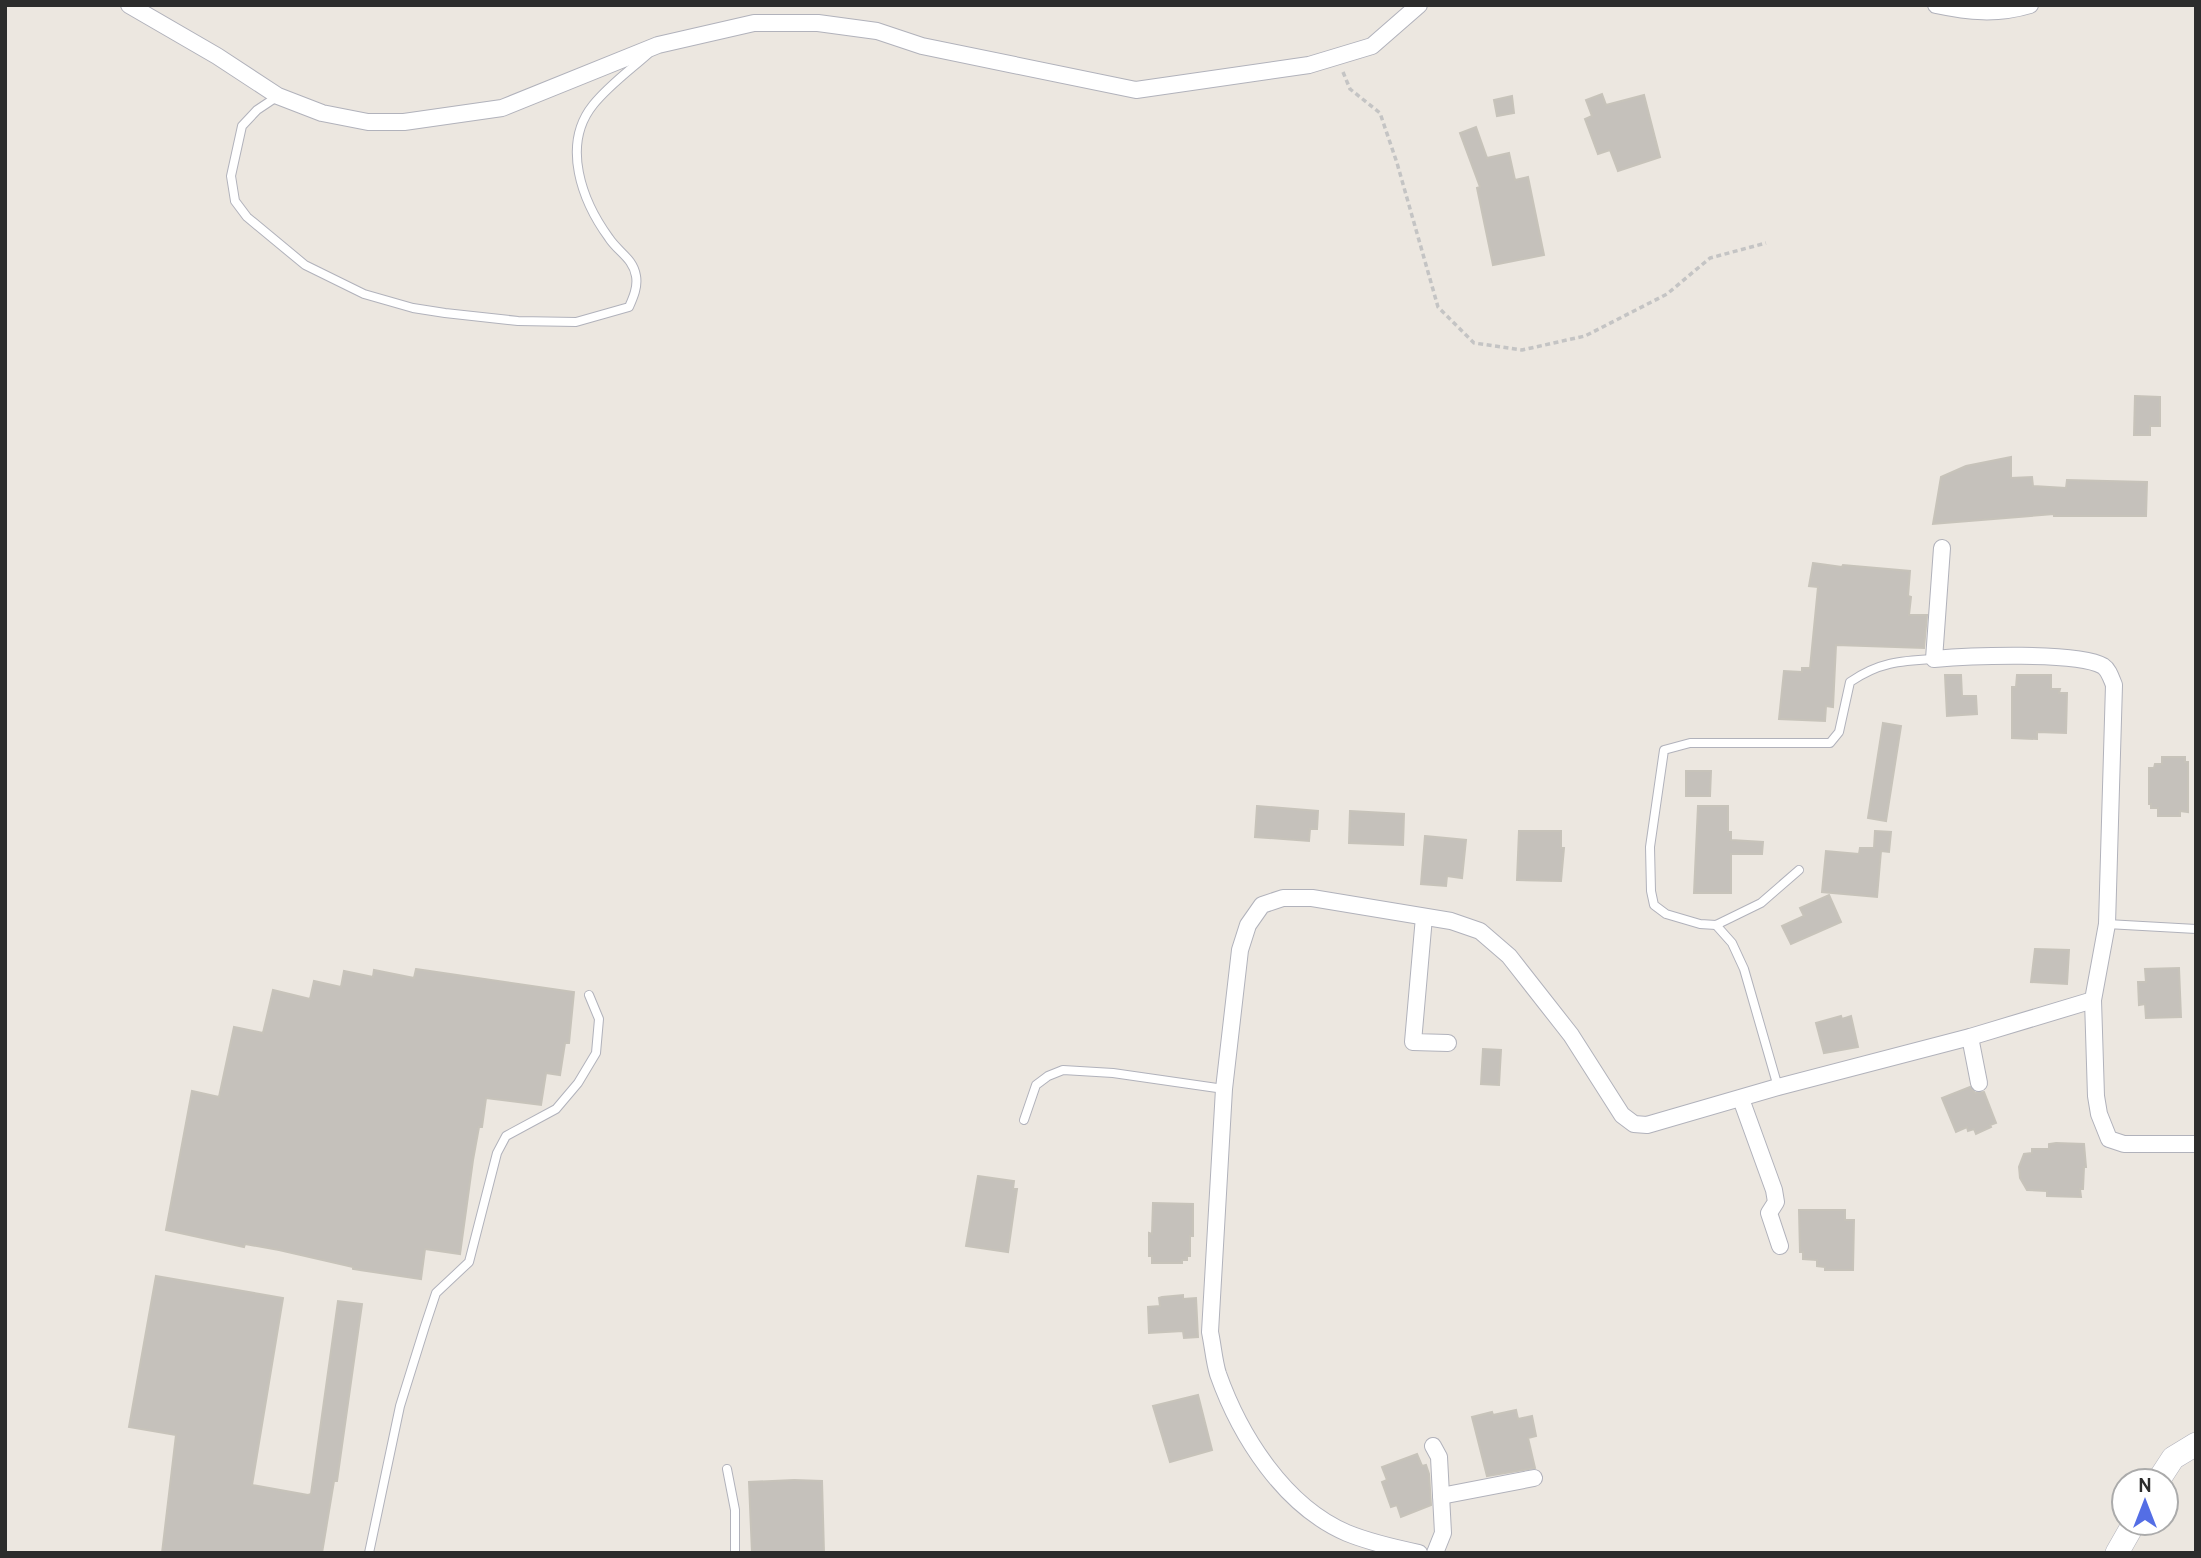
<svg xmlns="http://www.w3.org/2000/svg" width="2201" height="1558" viewBox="0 0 2201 1558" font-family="Cabin,sans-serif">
<rect width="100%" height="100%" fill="#ece7e0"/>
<g fill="#c5c1bb" stroke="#c7c3ba" stroke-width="2">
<path d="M1602 94 1606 105 1644 95 1660 157 1618 171 1610 150 1598 154 1585 119 1592 116 1586 100Z"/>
<path d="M1512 96 1514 113 1497 116 1494 100Z"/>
<path d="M1476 127 1487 158 1509 153 1515 180 1528 177 1544 255 1493 265 1477 188 1480 187 1460 133Z"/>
<path d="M2135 396 2160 397V426H2150V435H2134Z"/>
<path d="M2011 457V478L2032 477 2033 486 2066 488 2067 480 2147 482 2146 516H2054V514L1933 524 1941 477 1966 466Z"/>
<path d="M1813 563 1842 567 1843 565 1910 571 1908 596 1911 597 1909 615H1927L1924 648 1836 645 1833 707 1826 706 1825 721 1779 719 1784 671 1802 672V668H1810L1818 587 1809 586Z"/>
<path d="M1945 675H1961L1962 696H1976L1977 714 1947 716Z"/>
<path d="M2017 675H2051V689H2060L2059 693H2067L2066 733 2037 732V739L2012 738V687H2016Z"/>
<path d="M1883 723 1901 726 1886 821 1868 818Z"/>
<path d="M2162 757H2185V762H2188V812L2180 811V816H2158V808H2151V804H2149V768H2154L2155 764H2162Z"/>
<path d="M1686 771H1711L1710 796H1686Z"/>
<path d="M1257 806 1318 811 1317 829H1310L1309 841 1255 837Z"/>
<path d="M1698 806H1728V832H1731V840L1763 842 1762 854H1731V893H1694Z"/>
<path d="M1350 811 1404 814 1403 845 1349 843Z"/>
<path d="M1519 831H1561V848H1564L1561 881 1517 880Z"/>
<path d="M1875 831 1891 832 1889 852 1881 851 1877 897 1822 892 1826 851 1859 854 1860 848H1874Z"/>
<path d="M1425 836 1466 840 1462 878 1447 876 1446 886 1421 884Z"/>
<path d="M1829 895 1841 922 1791 944 1782 926 1804 916 1800 908Z"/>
<path d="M2035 949 2069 950 2067 984 2031 982Z"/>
<path d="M2179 968 2181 1017 2146 1018 2145 1004 2139 1005 2138 982H2146L2145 969Z"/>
<path d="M416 969 574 992 569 1043H565L560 1075 546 1073 541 1105 486 1098 482 1127H479L473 1160 460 1254 425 1249 421 1279 353 1269V1267L279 1250 245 1244 244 1247 166 1230 192 1091 219 1097 234 1027 263 1033 273 990 310 999 314 981 341 987 344 971 373 977 374 970 414 978Z"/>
<path d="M1841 1016 1842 1019 1851 1016 1858 1047 1824 1053 1816 1023Z"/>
<path d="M1483 1049 1501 1050 1499 1085 1481 1084Z"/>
<path d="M1970 1087 1975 1093 1984 1092 1996 1123 1990 1125 1991 1127 1976 1134 1974 1129 1968 1131 1967 1127 1956 1132 1942 1098Z"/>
<path d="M2056 1143 2084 1144 2086 1167H2084L2083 1189H2080L2081 1197 2047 1196V1191L2027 1190 2020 1178 2019 1167 2024 1154 2032 1153V1149H2049V1144Z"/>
<path d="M978 1176 1014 1181 1013 1189H1017L1008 1252 966 1246Z"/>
<path d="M1153 1203 1193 1204V1236H1190V1256H1187V1260H1182V1263H1152V1256H1149V1233L1152 1234Z"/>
<path d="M1799 1210H1845V1220H1854L1853 1270H1825V1267L1817 1266V1260L1803 1259V1252H1800Z"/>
<path d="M156 1276 283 1298 252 1485 308 1495 311 1494 338 1301 362 1304 337 1481H334L322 1553H162L176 1435 129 1427Z"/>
<path d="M1183 1295V1299L1196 1298 1198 1337 1184 1338 1183 1331 1149 1333 1148 1307 1160 1306 1159 1298 1162 1297Z"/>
<path d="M1198 1395 1212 1450 1170 1462 1153 1406Z"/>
<path d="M1516 1410 1518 1419 1532 1416 1536 1436 1528 1438 1535 1468 1487 1476 1472 1417 1492 1412 1493 1415Z"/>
<path d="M1417 1454 1422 1466 1426 1465 1429 1474 1431 1505 1401 1517 1397 1505 1391 1507 1382 1482 1387 1480 1382 1467Z"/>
<path d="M794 1480 822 1481 824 1553H752L749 1482Z"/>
</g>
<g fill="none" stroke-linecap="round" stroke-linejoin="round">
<defs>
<g id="lane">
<path d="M278 96 257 110 242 126 231 176 235 201 247 217 305 265 364 294 413 308 445 313 518 321 576 322 629 307C633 298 638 287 636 276 633 258 618 252 609 238 582 201 561 145 593 105 608 86 630 70 648 54"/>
<path d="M1799 870 1761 903 1716 925 1700 924 1666 914 1654 905 1651 891 1650 847 1664 750 1690 743H1830L1839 732 1850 682C1879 662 1900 661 1934 659"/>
<path d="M2107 924 2196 929"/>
<path d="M1716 925 1732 943 1744 969 1778 1087"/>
<path d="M1024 1120 1036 1085 1048 1076 1063 1070 1113 1073 1224 1089"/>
<path d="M727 1469 735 1510V1553"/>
<path d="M369 1553 400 1406 425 1326 436 1293 469 1262 497 1153 506 1136 556 1109 578 1083 596 1053 599 1019 589 995"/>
</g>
<g id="street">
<path d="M129 5 217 56 278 96 322 113 368 122H404L502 108 658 45 754 23H818L877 31 922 46 1136 90 1309 65 1372 46 1419 5"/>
<path d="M1936 5C1969 12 1997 15 2030 5"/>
<path d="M1424 917 1413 1042 1448 1043"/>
<path d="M2093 1000 2096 1096 2099 1114 2109 1139 2124 1144H2196"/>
<path d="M1970 1037 1979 1083"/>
<path d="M1741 1099 1774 1190 1776 1202 1769 1213 1780 1246"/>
<path d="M1433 1446 1439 1457 1443 1533 1435 1553"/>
<path d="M1441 1496 1534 1478"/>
<path d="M1419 1553C1395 1548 1369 1542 1347 1533 1284 1506 1240 1436 1218 1374 1214 1361 1213 1346 1210 1332L1224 1089 1240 950 1248 925 1262 905 1283 898H1312L1451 921 1480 931 1509 956 1571 1035 1622 1115 1634 1124 1647 1125 1778 1087 1970 1037 2093 1000 2107 924 2114 685C2111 678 2109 670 2103 666 2078 651 1967 656 1934 659L1942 548"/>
</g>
<g id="secondary">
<path d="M2158 1481 2173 1458 2196 1444"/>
<path d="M2117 1553 2134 1523"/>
</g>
</defs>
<use href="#lane" stroke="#b1b2bb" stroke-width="10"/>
<use href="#street" stroke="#b1b2bb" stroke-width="18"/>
<use href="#secondary" stroke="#b1b2bb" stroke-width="24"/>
<path stroke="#c4c4c4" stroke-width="3.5" stroke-dasharray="5 3.5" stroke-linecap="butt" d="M1343 72 1350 89 1380 113 1397 163 1438 307 1474 343 1522 350 1585 336 1667 294 1710 258 1766 243"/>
<use href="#lane" stroke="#fff" stroke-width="8"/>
<use href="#street" stroke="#fff" stroke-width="16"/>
<use href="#secondary" stroke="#fff" stroke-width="23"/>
</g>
<rect width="2201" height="1558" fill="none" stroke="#2c2c2c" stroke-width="14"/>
<g transform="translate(2145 1502)"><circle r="33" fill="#ffffff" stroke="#ababab" stroke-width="2"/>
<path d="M0-5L12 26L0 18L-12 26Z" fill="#546ee5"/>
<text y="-10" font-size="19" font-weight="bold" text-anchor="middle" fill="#2c2c2c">N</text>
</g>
</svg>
